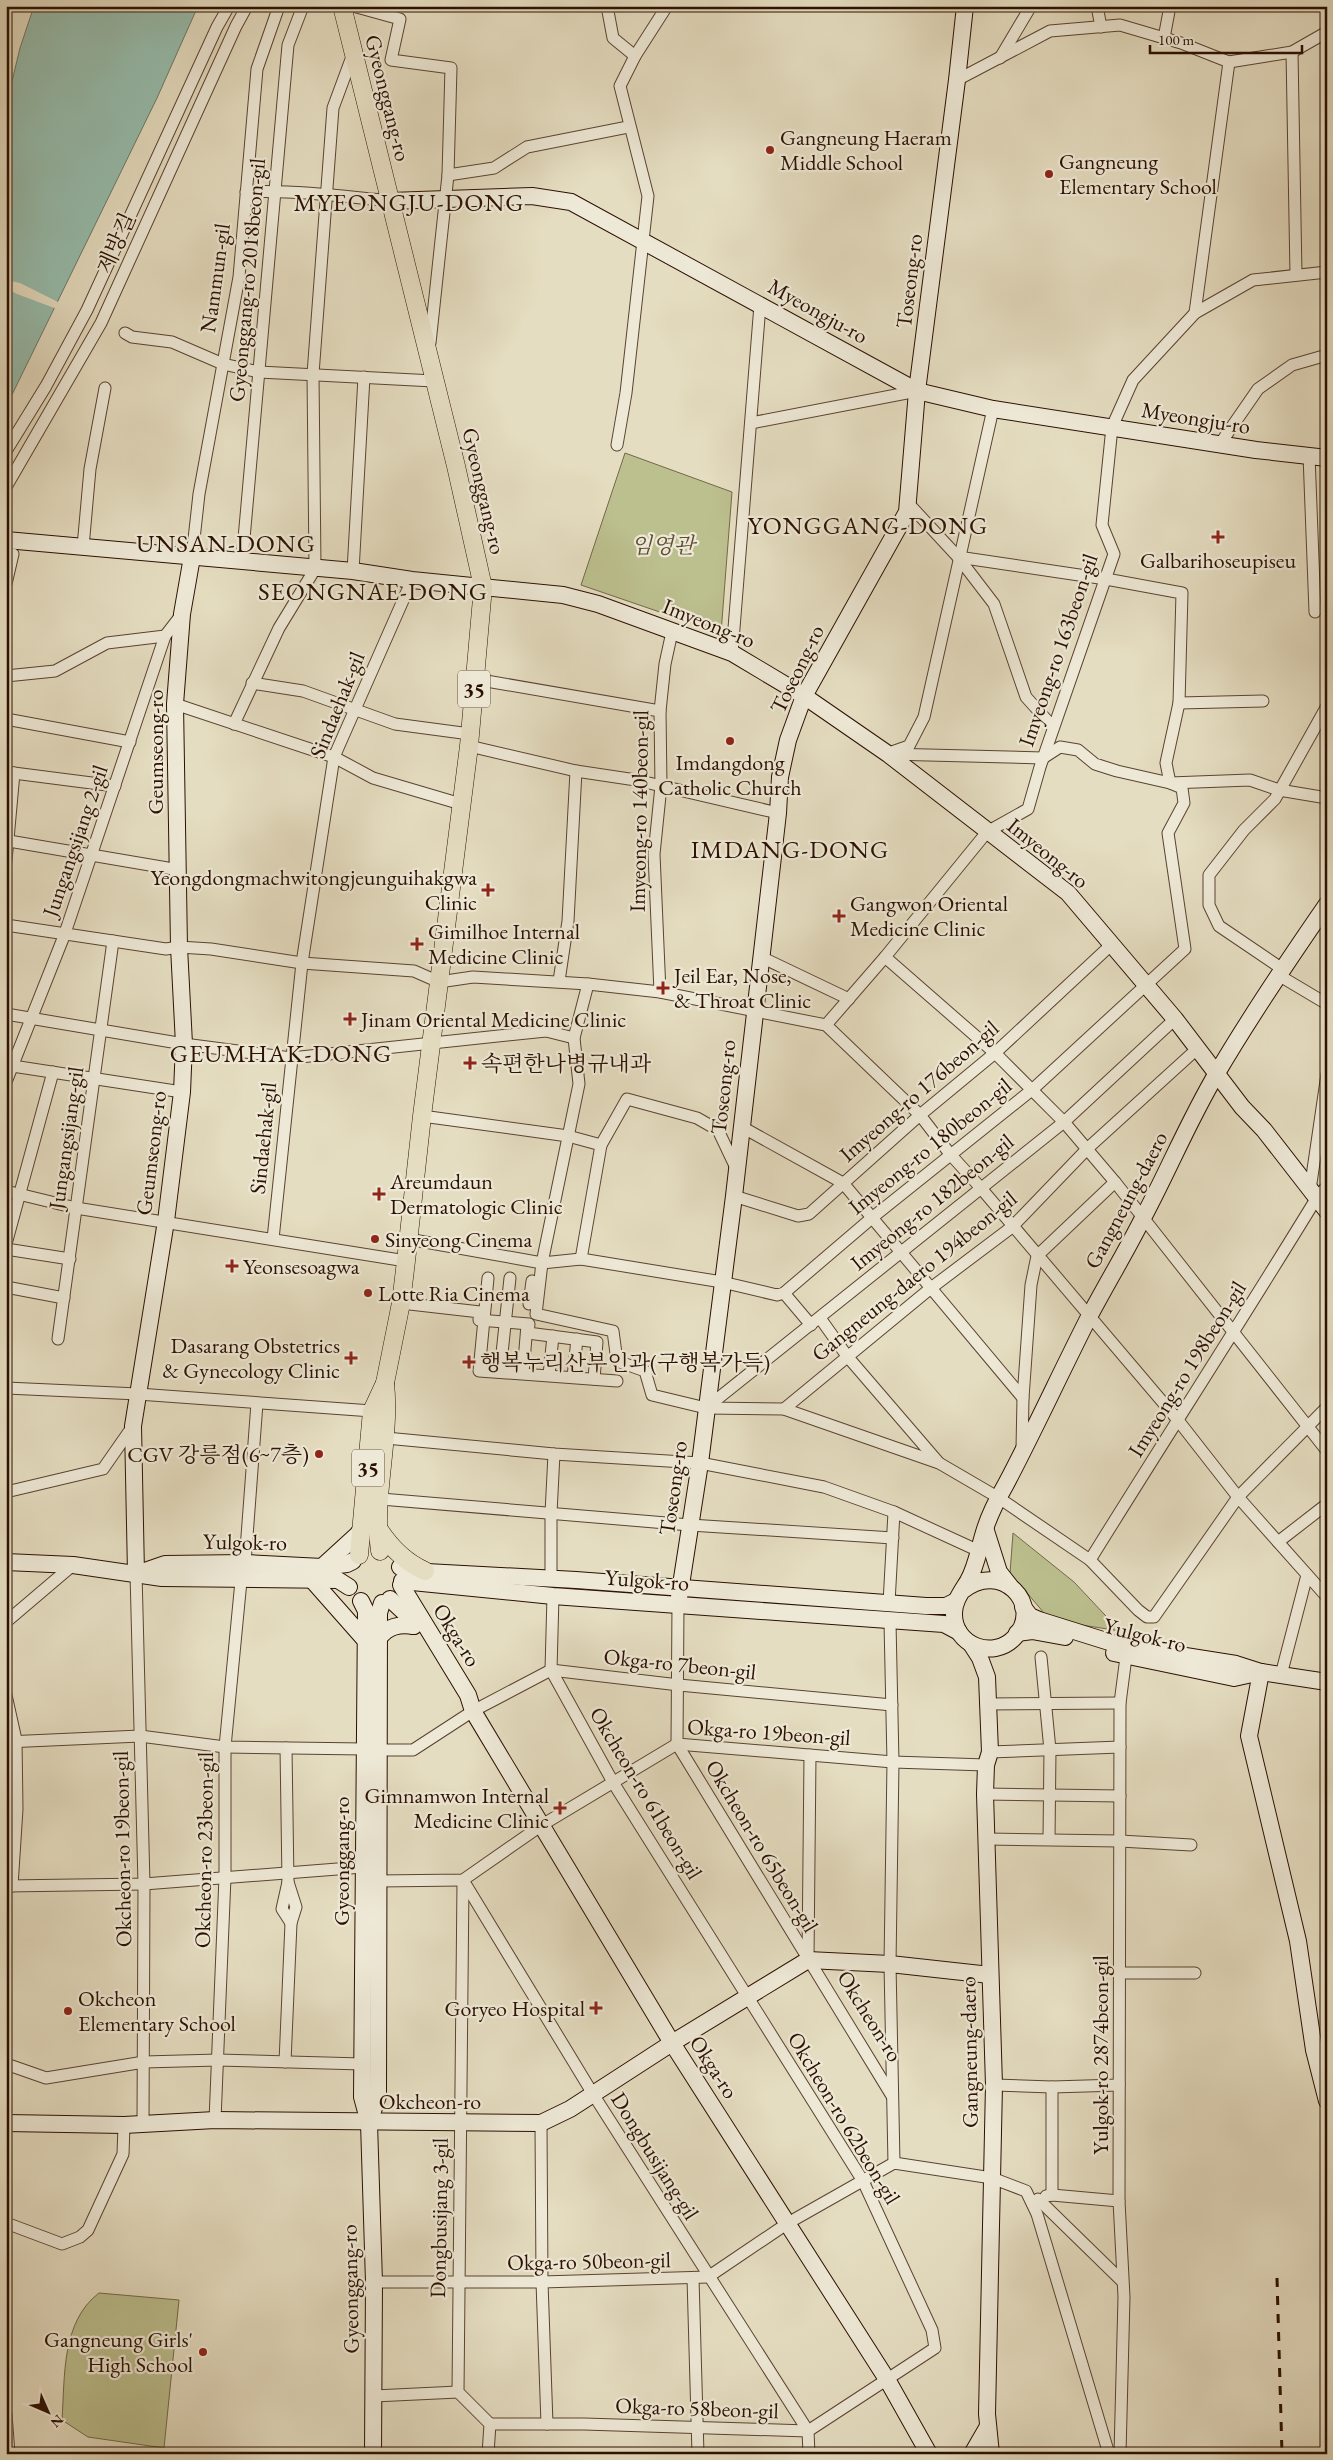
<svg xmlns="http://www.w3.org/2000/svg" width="1333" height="2460" viewBox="0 0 1333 2460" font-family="'EB Garamond','Noto Serif KR',serif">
<rect width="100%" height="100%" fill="#e5ddc1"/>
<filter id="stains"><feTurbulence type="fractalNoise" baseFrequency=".004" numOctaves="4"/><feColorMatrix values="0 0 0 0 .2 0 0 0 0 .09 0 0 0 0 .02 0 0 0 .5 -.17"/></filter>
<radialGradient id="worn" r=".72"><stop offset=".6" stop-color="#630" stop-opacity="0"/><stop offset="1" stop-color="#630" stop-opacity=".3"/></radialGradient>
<g fill="#bcbf8e" stroke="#746848">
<path d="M625 453 732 492 721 633 581 585Z"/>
<path d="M1013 1533 1074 1582 1120 1631 1050 1620 1010 1573Z"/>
<path d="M99 2293 179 2300 164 2448 88 2437 62 2420C65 2377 61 2322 99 2293Z"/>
</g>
<path fill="#97bdad" stroke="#6c7868" d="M34 6H198L157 98 6 407V106L20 48Z"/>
<path fill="#e5ddc1" d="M6 280 20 283 60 303 57 309 17 294 6 288Z"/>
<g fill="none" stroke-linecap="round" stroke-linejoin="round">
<defs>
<g id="street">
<path d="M353 6 400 19 391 60 451 68 448 175 430 343"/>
<path d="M607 6 613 38 635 56"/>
<path d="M1097 6 1101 27"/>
<path d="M1164 38 1170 6"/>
<path d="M1292 52 1296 275"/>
<path d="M1000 58 1031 6"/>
<path d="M957 80 1050 31 1120 25 1181 43 1229 62 1292 52 1327 32"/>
<path d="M448 175 494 168 527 147 628 127"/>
<path d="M246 192C294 190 342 196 390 201"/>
<path d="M1195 313 1229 62"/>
<path d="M125 333 132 337 172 342 223 364 259 372 434 381"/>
<path d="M751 423 917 391"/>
<path d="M1220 444 1258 389 1292 365 1327 355"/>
<path d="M617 445 626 393 648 196 620 86 635 56 667 6"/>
<path d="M6 451 46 386 87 310 217 27 229 6"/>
<path d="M1309 455 1315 612"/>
<path d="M6 487 101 323 236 26 247 6"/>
<path d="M908 503 958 557 994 604 1026 697 1053 727"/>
<path d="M83 547 90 469 105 388"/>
<path d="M192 557 199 494 239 277 257 69 279 6"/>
<path d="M242 561 288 45 303 6"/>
<path d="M353 571 364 377"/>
<path d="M6 584 13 554"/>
<path d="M732 653 760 305"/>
<path d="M6 676 55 671 107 643 165 636"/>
<path d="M475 679 660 711"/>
<path d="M252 683 303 691 395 724 470 734"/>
<path d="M1179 703 1263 701"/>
<path d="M175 704 334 757 373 778 461 804"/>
<path d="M6 719 130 742"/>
<path d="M234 724 279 628 315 569 313 374 333 108 353 54"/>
<path d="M469 746 576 771 636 780 778 813"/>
<path d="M892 752 909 746 924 717 993 409"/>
<path d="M888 754 1043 758 1060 747 1078 750 1095 764 1117 771 1170 783 1250 780 1279 790 1327 798"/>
<path d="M6 772 115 786"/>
<path d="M9 841 179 870"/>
<path d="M6 861 14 773"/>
<path d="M6 925 166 949 179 947 211 949 302 963 414 971 439 982 473 977 588 984 660 992 826 1025 920 1115 950 1154 980 1187 1177 1419 1238 1497 1327 1597"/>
<path d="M761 957 849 999"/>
<path d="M885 957 995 1053 1064 1122 1115 1182 1327 1451"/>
<path d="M1284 970 1219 926 1209 905V875L1244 830 1275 799 1327 706"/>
<path d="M1280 976 1327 1004"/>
<path d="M559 981 568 921 576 771"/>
<path d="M588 984 574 1038 579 1084 542 1263 536 1314 613 1331 617 1361 645 1371 652 1395 706 1408 784 1409 939 1463 999 1498 1090 1560 1138 1610 1147 1617H1154L1238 1497 1327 1407"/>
<path d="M660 992 654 854 661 786 660 711 665 664 672 632"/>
<path d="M6 1014 184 1044 291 1058 546 1031 574 1038"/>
<path d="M826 1025 885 957 987 832 1028 809 1040 767 1114 554 1102 525 1112 427 1133 380 1195 313 1253 280 1327 272"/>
<path d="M6 1065 182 1092"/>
<path d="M6 1082 64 936 165 636 182 614"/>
<path d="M422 1116 568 1136 601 1145 581 1259"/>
<path d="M742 1127 843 1183 1023 1398"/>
<path d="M601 1145 627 1099 697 1118 718 1130 736 1168"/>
<path d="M1310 1190 1327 1074"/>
<path d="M6 1191 76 1208 406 1261"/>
<path d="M734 1196 798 1216 809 1214 920 1115 995 1053 1111 945"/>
<path d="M273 1239 302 963 334 757 412 580"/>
<path d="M408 1239 542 1263 581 1259 722 1282 777 1295 784 1293 873 1217 1033 1089 1185 949 1168 833 1184 803 1182 788 1170 783 1166 763 1179 703 1182 593 1106 579 958 557"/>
<path d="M6 1244 53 1072"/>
<path d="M6 1249 70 1259"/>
<path d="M488 1278 479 1371 617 1381"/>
<path d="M6 1287 64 1298"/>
<path d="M784 1293 811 1325"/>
<path d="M401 1303 480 1312 479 1320 529 1324 528 1333 597 1342 594 1379"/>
<path d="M529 1304 532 1281"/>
<path d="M820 1318 847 1356 939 1463"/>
<path d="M58 1339 113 941"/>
<path d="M500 1372 510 1278"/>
<path d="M523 1373 527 1325"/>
<path d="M549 1375 553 1336"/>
<path d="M573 1377 577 1339"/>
<path d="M6 1388 138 1394 372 1411"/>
<path d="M706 1408 1064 1122 1175 1019"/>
<path d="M784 1409 931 1288 1012 1227 1088 1148 1198 1048"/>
<path d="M386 1438 554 1454 700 1463 824 1487 894 1512 979 1551"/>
<path d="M1022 1448 1023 1398 1031 1285 1037 1256 1115 1182"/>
<path d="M6 1492 103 1469 133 1426"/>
<path d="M381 1499 690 1525 893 1538"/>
<path d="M1278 1542 1327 1504"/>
<path d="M1090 1560C1165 1439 1242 1320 1316 1199L1327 1186"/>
<path d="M245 1563 257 1403"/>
<path d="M136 1573 144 1884 143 2124"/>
<path d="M551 1579V1513L554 1454"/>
<path d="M889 1603 894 1512"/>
<path d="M678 1604 677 1744 892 2096"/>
<path d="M6 1622 73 1565"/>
<path d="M890 1622 893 1762 890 1964 894 2163"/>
<path d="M1041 1657 1050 1750 1049 1839"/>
<path d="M1281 1675 1307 1575"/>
<path d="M6 1695 16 1740 17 1809 12 1886"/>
<path d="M987 1704 1120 1703"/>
<path d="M6 1742 140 1736 225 1747 364 1749"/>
<path d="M286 1748 288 1882 282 1909 291 1923"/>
<path d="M379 1750H413L473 1711 551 1670 679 1685 892 1705"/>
<path d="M990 1752 1120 1747"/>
<path d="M985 1794 1120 1796"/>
<path d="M987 1839 1120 1841 1191 1845"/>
<path d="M463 1880 593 2094 808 2431 809 2454"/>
<path d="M378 1881 463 1880 542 1825 677 1744 893 1762 986 1765"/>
<path d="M463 1882 458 2392 490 2424 488 2454"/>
<path d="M6 1886 144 1884 363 1867"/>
<path d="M808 1960 810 1755"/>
<path d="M1120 1973H1195"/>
<path d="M285 2062 291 1923 296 1907 288 1882"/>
<path d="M6 2064 46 2078 144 2062 218 2060 362 2064"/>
<path d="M994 2085 1052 2087 1119 2085"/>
<path d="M215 2120 225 1877V1747L241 1581"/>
<path d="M541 2123 542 2282 547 2424"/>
<path d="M1052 2195V2087"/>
<path d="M1046 2196 1052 2195 1119 2201"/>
<path d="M1038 2199 1122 2281"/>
<path d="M6 2223 62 2244 80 2237 88 2230 123 2154 124 2125"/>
<path d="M693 2278 698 2454"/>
<path d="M374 2282H542L708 2277 788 2223 894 2163 992 2178 1026 2191 1037 2214 1109 2454"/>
<path d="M374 2396 458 2392"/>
<path d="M6 2414 9 2454"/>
<path d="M490 2424H584L808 2431 935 2348 932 2330 863 2181 614 1784 551 1670 553 1596"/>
<path d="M1120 2454 1124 2297 1119 2201 1120 1703 1126 1657"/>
</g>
<g id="secondary">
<path d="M390 201 532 196 571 202 917 391 993 409 1256 450 1327 458"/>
<path d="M6 540 353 571 412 580 563 595 598 604 732 653 804 696 888 754 1068 893 1175 1019 1242 1107 1264 1130 1327 1211"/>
<path d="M986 1531 999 1572 1010 1586"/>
<path d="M6 1562 73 1565 162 1578 338 1580 349 1587"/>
<path d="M322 1567 357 1535 363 1527"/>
<path d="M400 1567 408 1571 576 1580 926 1606H946L956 1601"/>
<path d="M136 1573 133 1426 166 1221 182 1092 184 1044 179 947 175 704 182 614 192 557"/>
<path d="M139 1573 165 1564 245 1563 322 1567 347 1564 353 1561"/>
<path d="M313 1581 366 1641"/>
<path d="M402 1581 553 1596 944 1624 959 1632"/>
<path d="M401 1585 468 1695 473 1711 672 2043 888 2381 929 2454"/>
<path d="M962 1591C1001 1559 1044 1605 1015 1637 993 1661 953 1645 954 1613 954 1601 962 1591 968 1581 977 1565 979 1547 985 1529 990 1513 998 1498 1006 1484 1035 1429 1061 1372 1089 1317 1107 1283 1127 1250 1144 1216 1169 1169 1190 1118 1217 1073 1251 1015 1289 959 1327 904"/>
<path d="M390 1599 406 1614 413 1626"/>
<path d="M361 1601 366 1611 362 2097 369 2123 374 2282 373 2454"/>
<path d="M678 1604 700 1463 734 1196 778 813 780 777 788 740 804 696 907 512 917 391 957 80 965 6"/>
<path d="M1023 1607 1030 1616 1039 1620 1122 1646 1236 1664 1261 1672 1327 1682"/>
<path d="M1017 1633 1032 1631 1065 1637"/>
<path d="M379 1638C388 1626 399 1624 414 1626"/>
<path d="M971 1644 980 1658 987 1677 990 1752 986 1765 985 1794 994 2085 987 2414 991 2454"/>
<path d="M1114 1653 1234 1678 1261 1672"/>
<path d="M1261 1672 1249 1736 1298 1941 1314 2050 1327 2101"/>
<path d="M6 2123 124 2125 215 2120 541 2123 570 2109 672 2043 808 1960 890 1964 990 1975"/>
<path d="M369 2123 378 2096 379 1613 382 1603"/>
<path d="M972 2454 987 2428"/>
</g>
<g id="primary">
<path d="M342 6 456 466 483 587 469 746 422 1116 406 1261 401 1303 385 1383 372 1411 359 1555"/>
<path d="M380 1531C392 1549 405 1562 425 1571"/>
<path d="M380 1551C372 1498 391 1439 385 1383"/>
</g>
</defs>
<use href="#street" stroke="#5a4331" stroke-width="13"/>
<use href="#secondary" stroke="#2b1001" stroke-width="18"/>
<use href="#primary" stroke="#2b1001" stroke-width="19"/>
<use href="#street" stroke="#eee9d7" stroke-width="11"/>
<use href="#secondary" stroke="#eee9d7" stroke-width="16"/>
<use href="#primary" stroke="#e5ddc1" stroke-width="18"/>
<path stroke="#2b1001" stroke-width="3" stroke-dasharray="9 9" stroke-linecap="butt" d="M1277 2278 1282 2454"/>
</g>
<g fill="#8f2418" stroke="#eee9d7" stroke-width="2">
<circle cx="770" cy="150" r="5"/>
<circle cx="1049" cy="174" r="5"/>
<path d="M1215.5 529.5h5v5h5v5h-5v5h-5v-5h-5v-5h5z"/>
<circle cx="730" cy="741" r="5"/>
<path d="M485.5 882.5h5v5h5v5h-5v5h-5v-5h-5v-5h5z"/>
<path d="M836.5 908.5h5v5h5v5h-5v5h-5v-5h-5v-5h5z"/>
<path d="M414.5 936.5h5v5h5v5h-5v5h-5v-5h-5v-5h5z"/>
<path d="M660.5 980.5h5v5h5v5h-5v5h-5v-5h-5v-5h5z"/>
<path d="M347.5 1011.5h5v5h5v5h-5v5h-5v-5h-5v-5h5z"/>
<path d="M467.5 1055.5h5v5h5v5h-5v5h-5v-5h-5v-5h5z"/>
<path d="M376.5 1186.5h5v5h5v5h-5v5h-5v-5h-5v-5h5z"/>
<circle cx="375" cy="1239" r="5"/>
<path d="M229.5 1258.5h5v5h5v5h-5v5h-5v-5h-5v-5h5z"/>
<circle cx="368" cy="1293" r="5"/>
<path d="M348.5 1350.5h5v5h5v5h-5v5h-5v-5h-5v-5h5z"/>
<path d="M466.5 1354.5h5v5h5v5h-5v5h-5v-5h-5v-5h5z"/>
<circle cx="319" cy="1454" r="5"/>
<path d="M557.5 1800.5h5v5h5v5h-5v5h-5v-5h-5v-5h5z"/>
<path d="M593.5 2000.5h5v5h5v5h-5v5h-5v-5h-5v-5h5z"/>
<circle cx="68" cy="2011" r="5"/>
<circle cx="203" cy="2352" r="5"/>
</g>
<g text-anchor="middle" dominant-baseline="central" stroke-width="4.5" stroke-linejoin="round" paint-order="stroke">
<g fill="#eee9d7" stroke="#665141" stroke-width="1">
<rect x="458" y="670.5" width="32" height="37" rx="4"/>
<rect x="352" y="1449.5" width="32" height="37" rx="4"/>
</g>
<g font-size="21" font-weight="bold" fill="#2b1001">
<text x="474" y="689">35</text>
<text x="368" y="1468">35</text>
</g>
<g font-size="22" fill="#2b1001" stroke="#eee9d7">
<text transform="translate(388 98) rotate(76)">Gyeonggang-ro</text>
<text transform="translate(116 243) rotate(-66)">제방길</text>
<text transform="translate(215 278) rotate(-82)">Nammun-gil</text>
<text transform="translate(247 280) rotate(-85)">Gyeonggang-ro 2018beon-gil</text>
<text transform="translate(909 281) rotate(-83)">Toseong-ro</text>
<text transform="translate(818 311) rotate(29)">Myeongju-ro</text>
<text transform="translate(1196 418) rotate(9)">Myeongju-ro</text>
<text transform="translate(484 491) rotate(77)">Gyeonggang-ro</text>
<text transform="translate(709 623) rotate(22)">Imyeong-ro</text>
<text transform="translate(1058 650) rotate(-71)">Imyeong-ro 163beon-gil</text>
<text transform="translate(797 669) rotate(-64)">Toseong-ro</text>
<text transform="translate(337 705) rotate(-68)">Sindaehak-gil</text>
<text transform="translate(155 752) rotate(-90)">Geumseong-ro</text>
<text transform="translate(639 811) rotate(-89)">Imyeong-ro 140beon-gil</text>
<text transform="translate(75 841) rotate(-71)">Jungangsijang 2-gil</text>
<text transform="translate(1048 853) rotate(39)">Imyeong-ro</text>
<text transform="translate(723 1087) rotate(-84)">Toseong-ro</text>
<text transform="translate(919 1091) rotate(-41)">Imyeong-ro 176beon-gil</text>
<text transform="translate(66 1138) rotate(-82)">Jungangsijang-gil</text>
<text transform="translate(263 1138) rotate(-84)">Sindaehak-gil</text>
<text transform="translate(930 1146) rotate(-39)">Imyeong-ro 180beon-gil</text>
<text transform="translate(151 1153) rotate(-83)">Geumseong-ro</text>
<text transform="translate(1126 1200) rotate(-62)">Gangneung-daero</text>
<text transform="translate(932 1202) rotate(-39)">Imyeong-ro 182beon-gil</text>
<text transform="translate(914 1276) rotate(-39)">Gangneung-daero 194beon-gil</text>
<text transform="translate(1187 1369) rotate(-58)">Imyeong-ro 198beon-gil</text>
<text transform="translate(673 1488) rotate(-82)">Toseong-ro</text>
<text transform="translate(245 1542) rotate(1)">Yulgok-ro</text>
<text transform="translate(647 1580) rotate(4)">Yulgok-ro</text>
<text transform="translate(457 1635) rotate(58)">Okga-ro</text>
<text transform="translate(1145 1635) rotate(14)">Yulgok-ro</text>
<text transform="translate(680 1664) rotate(6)">Okga-ro 7beon-gil</text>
<text transform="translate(769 1732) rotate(4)">Okga-ro 19beon-gil</text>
<text transform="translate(646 1793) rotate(59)">Okcheon-ro 61beon-gil</text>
<text transform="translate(762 1846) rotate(59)">Okcheon-ro 65beon-gil</text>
<text transform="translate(122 1849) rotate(-91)">Okcheon-ro 19beon-gil</text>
<text transform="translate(204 1850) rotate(-89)">Okcheon-ro 23beon-gil</text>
<text transform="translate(341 1861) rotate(-90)">Gyeonggang-ro</text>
<text transform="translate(870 2016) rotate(58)">Okcheon-ro</text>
<text transform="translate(969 2052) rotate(-91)">Gangneung-daero</text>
<text transform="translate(1100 2055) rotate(-90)">Yulgok-ro 2874beon-gil</text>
<text transform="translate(714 2067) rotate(57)">Okga-ro</text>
<text x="430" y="2101">Okcheon-ro</text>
<text transform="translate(844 2118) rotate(59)">Okcheon-ro 62beon-gil</text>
<text transform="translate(655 2156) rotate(58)">Dongbusijang-gil</text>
<text transform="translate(439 2218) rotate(-89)">Dongbusijang 3-gil</text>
<text transform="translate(589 2261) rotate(-1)">Okga-ro 50beon-gil</text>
<text transform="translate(350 2289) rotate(-91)">Gyeonggang-ro</text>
<text transform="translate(697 2408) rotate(2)">Okga-ro 58beon-gil</text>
</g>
<g font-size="22" fill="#2b1001" stroke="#eee9d7" text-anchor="start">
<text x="780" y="137">Gangneung Haeram<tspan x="780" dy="25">Middle School</tspan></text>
<text x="1059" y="161">Gangneung<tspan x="1059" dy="25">Elementary School</tspan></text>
<text x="1218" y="560" text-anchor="middle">Galbarihoseupiseu</text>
<text x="730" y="762" text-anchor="middle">Imdangdong<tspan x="730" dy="25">Catholic Church</tspan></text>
<text x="477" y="877" text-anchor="end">Yeongdongmachwitongjeunguihakgwa<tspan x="477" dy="25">Clinic</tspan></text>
<text x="850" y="903">Gangwon Oriental<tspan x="850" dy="25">Medicine Clinic</tspan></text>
<text x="428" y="931">Gimilhoe Internal<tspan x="428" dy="25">Medicine Clinic</tspan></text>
<text x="674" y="975">Jeil Ear, Nose,<tspan x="674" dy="25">&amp; Throat Clinic</tspan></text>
<text x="361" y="1019">Jinam Oriental Medicine Clinic</text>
<text x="481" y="1063">속편한나병규내과</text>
<text x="390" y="1181">Areumdaun<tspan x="390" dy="25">Dermatologic Clinic</tspan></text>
<text x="385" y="1239">Sinyeong Cinema</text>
<text x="243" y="1266">Yeonsesoagwa</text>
<text x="378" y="1293">Lotte Ria Cinema</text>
<text x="340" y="1345" text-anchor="end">Dasarang Obstetrics<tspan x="340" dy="25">&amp; Gynecology Clinic</tspan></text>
<text x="480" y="1362">행복누리산부인과(구행복가득)</text>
<text x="309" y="1454" text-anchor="end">CGV 강릉점(6~7층)</text>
<text x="549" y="1795" text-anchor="end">Gimnamwon Internal<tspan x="549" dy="25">Medicine Clinic</tspan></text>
<text x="78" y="1998">Okcheon<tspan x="78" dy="25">Elementary School</tspan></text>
<text x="585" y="2008" text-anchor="end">Goryeo Hospital</text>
<text x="193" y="2339" text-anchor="end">Gangneung Girls'<tspan x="193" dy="25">High School</tspan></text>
</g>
<g font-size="22" font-style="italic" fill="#5e4d32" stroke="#eee9d7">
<text x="663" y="545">임영관</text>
</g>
<g font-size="25" letter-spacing="1" fill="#2b1001" stroke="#eee9d7">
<text x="409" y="202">MYEONGJU-DONG</text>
<text x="868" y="525">YONGGANG-DONG</text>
<text x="226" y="543">UNSAN-DONG</text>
<text x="373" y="591">SEONGNAE-DONG</text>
<text x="790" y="849">IMDANG-DONG</text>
<text x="281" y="1053">GEUMHAK-DONG</text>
</g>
</g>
<rect width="1333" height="2460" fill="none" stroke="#e5ddc1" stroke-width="25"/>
<rect x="8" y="8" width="1318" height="2445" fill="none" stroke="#2b1001" stroke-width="2.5"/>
<rect x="12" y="12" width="1308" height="2435" fill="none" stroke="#2b1001"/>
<g transform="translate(48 2412) rotate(135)" stroke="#eee9d7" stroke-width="4" paint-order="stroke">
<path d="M0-4L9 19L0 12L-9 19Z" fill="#2b1001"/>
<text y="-8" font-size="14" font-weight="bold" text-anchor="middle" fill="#2b1001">N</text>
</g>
<path d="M1150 45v8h152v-8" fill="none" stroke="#2b1001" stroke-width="2.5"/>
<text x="1158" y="45" font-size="15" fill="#2b1001" stroke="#eee9d7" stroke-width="4" paint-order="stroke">100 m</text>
<rect width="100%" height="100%" filter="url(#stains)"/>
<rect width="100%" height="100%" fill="url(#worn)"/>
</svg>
